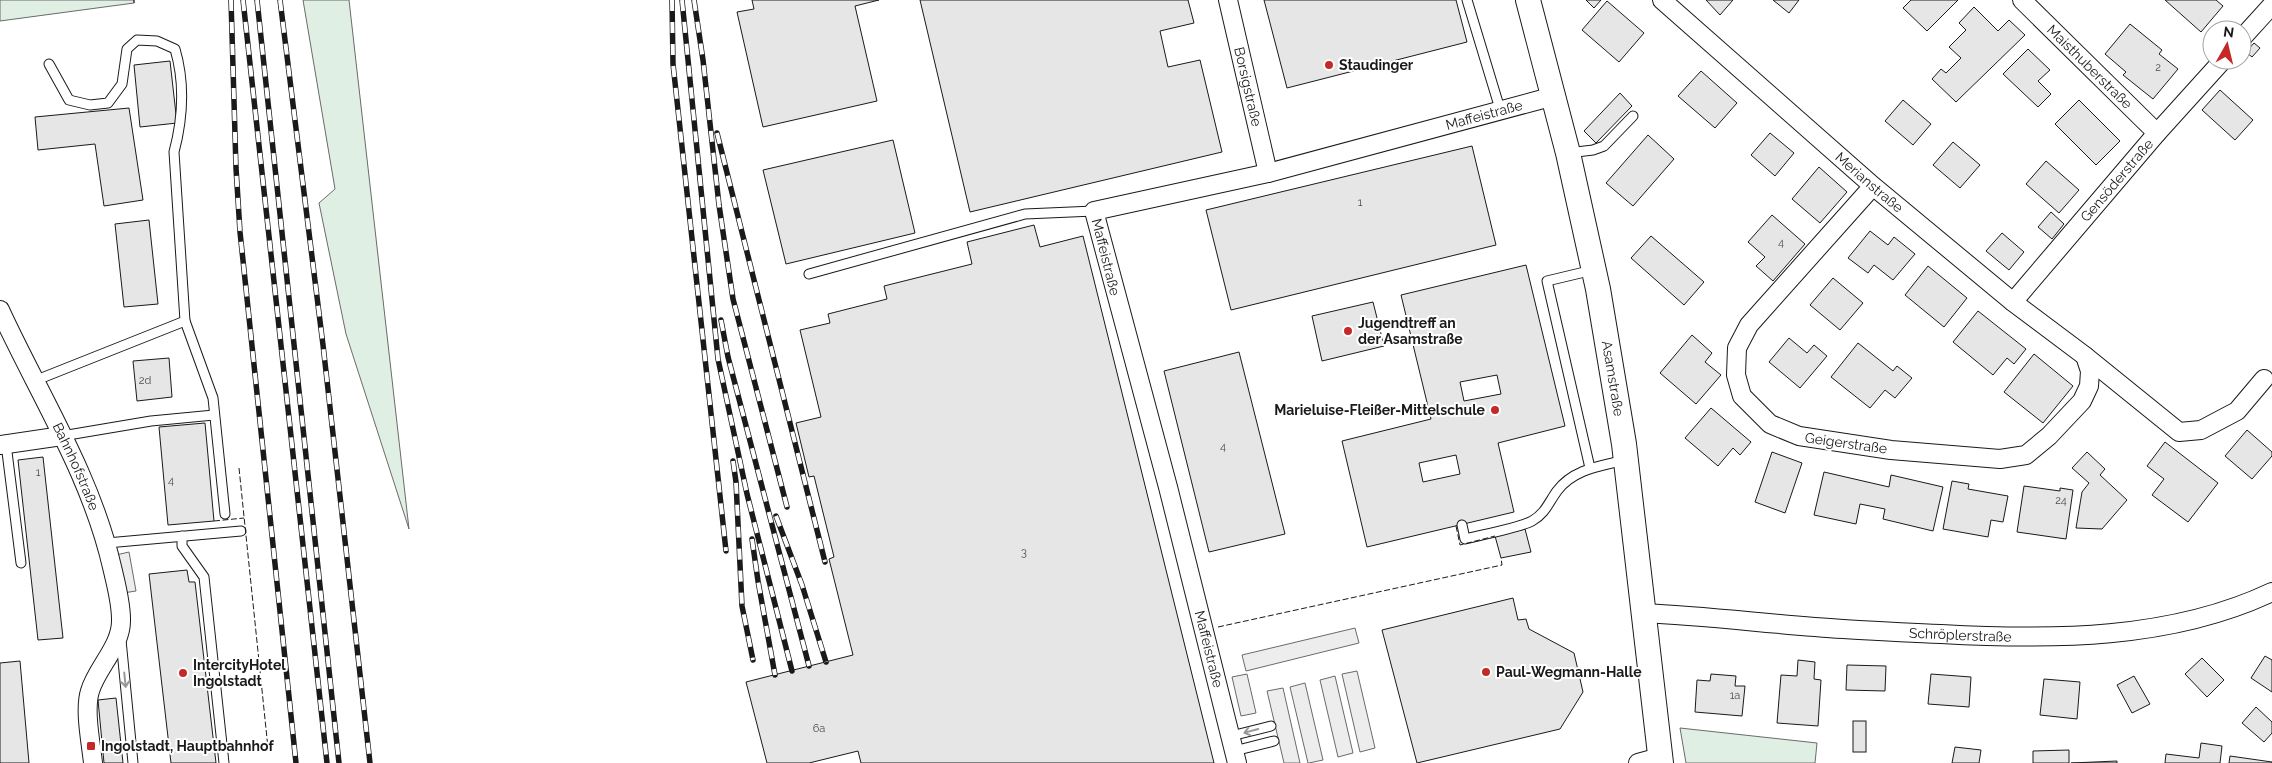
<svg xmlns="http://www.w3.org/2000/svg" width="2272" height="763" viewBox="0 0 2272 763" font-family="Raleway,sans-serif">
<rect width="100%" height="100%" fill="#fff"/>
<g fill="#e0efe3" stroke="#6a6a6a">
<path d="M0 0H134V3L0 21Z"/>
<path d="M303 0H349L409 529 346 334 319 203 335 189Z"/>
<path d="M1680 728 1817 743 1815 763H1686Z"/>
</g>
<g fill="#ededed" stroke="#6a6a6a">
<path d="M129 552 136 591 123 593 116 555Z"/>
<path d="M1355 628 1359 643 1246 671 1242 655Z"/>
<path d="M1357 671 1375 748 1360 752 1342 674Z"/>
<path d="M1247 674 1256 713 1241 716 1232 677Z"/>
<path d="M1335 676 1353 753 1338 757 1320 680Z"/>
<path d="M1305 683 1323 760 1309 763H1308L1290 687Z"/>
<path d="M1283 688 1300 763H1284L1267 691Z"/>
</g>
<g fill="#e6e6e6" stroke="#1a1a1a" fill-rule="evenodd">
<path d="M752 0H879L855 6 877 101 763 127 737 12 754 9Z"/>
<path d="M920 0H1188L1194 23 1160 31 1168 67 1200 60 1222 152 970 212Z"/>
<path d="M1264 0H1456L1467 42 1287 88Z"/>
<path d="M1586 0H1601L1594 8Z"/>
<path d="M1706 0H1733L1720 15Z"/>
<path d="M1773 0H1799L1789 13Z"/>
<path d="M1911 0H1958L1927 31 1903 8Z"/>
<path d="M2165 0H2216L2223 6 2201 32Z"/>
<path d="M1607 1 1644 33 1619 62 1582 30Z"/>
<path d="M1974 7 1998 31 2009 20 2025 35 1956 102 1932 79 1941 69 1946 73 1961 58 1949 47 1966 30 1959 23Z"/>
<path d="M2130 24 2162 50 2159 54 2178 69 2153 99 2123 75 2126 72 2105 54Z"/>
<path d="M2254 43 2260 48 2252 57 2246 52Z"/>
<path d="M2028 49 2050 70 2038 81 2051 94 2038 107 2003 74Z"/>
<path d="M170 61 177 123 140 127 134 65Z"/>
<path d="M1701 71 1737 103 1715 128 1678 96Z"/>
<path d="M2220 90 2253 120 2235 140 2202 110Z"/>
<path d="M1620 93 1632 106 1596 143 1584 131Z"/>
<path d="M1903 100 1931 124 1913 145 1885 121Z"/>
<path d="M2079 100 2120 141 2096 165 2055 124Z"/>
<path d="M129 108 143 200 104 206 95 144 38 150 35 117Z"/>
<path d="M1770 133 1794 153 1775 176 1751 155Z"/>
<path d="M1648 135 1674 159 1633 206 1606 183Z"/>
<path d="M893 140 915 233 786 264 763 170Z"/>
<path d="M1953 142 1980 165 1960 188 1933 165Z"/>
<path d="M1472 146 1496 245 1231 310 1206 210Z"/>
<path d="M2046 161 2079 190 2059 213 2026 184Z"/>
<path d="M1819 167 1847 192 1820 223 1792 199Z"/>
<path d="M2051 212 2064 224 2052 239 2038 227Z"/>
<path d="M1772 215 1805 244 1773 281 1756 266 1765 257 1748 242Z"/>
<path d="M149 220 158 304 124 307 115 224Z"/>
<path d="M1034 225 1040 247 1083 236 1214 763H861L858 751 809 763H767L746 682 853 655 829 559 834 557 814 476 809 477 796 423 821 417 800 330 830 323 828 314 887 299 884 286 972 264 967 242Z"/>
<path d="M1870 231 1888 245 1894 237 1915 254 1893 280 1874 265 1868 273 1848 258Z"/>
<path d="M2002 233 2024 252 2009 270 1986 251Z"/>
<path d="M1651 236 1704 282 1684 305 1631 258Z"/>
<path d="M1526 265 1565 426 1498 443 1514 512 1367 547 1342 441 1431 419 1401 295ZM1497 375 1501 394 1464 401 1460 382ZM1456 455 1460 474 1423 482 1419 463Z"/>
<path d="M1928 266 1967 298 1944 327 1905 295Z"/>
<path d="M1833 278 1863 303 1840 330 1810 305Z"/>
<path d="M1373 302 1384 346 1322 361 1312 316Z"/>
<path d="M1978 311 2026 349 2014 364 2007 358 1993 375 1953 342Z"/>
<path d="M1692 335 1712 353 1705 362 1721 375 1696 404 1660 373Z"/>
<path d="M1789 338 1807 353 1814 345 1827 356 1800 388 1769 362Z"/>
<path d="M1858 343 1893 371 1897 366 1912 378 1895 398 1885 390 1870 408 1831 377Z"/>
<path d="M1239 352 1285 534 1209 552 1164 371Z"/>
<path d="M2034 354 2073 386 2043 423 2004 392Z"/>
<path d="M169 358 172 397 137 401 133 361Z"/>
<path d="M1711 408 1751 442 1740 455 1733 448 1718 466 1685 438Z"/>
<path d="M205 423 214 521 168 525 159 427Z"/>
<path d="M2247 430 2272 452V456L2252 479 2225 456Z"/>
<path d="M2165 442 2218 483 2188 522 2152 495 2164 479 2147 466Z"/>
<path d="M1772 452 1802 463 1785 513 1755 502Z"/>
<path d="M2087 452 2105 469 2100 475 2127 500 2102 529 2076 528 2082 492 2089 483 2072 468Z"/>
<path d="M43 457 63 638 38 640 18 460Z"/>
<path d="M1824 472 1889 487 1891 475 1943 487 1933 531 1883 519 1885 509 1860 504 1856 524 1814 515Z"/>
<path d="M1952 481 1969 484 1968 489 2008 496 2003 522 1991 520 1988 537 1943 529Z"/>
<path d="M2024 486 2060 491V488L2073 490 2066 539 2017 532Z"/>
<path d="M1525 529 1531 552 1501 558 1495 536Z"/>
<path d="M187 570 189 582H195L216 763H171L149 574Z"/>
<path d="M1513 598 1518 620 1526 619 1529 629 1574 653 1583 692 1560 729 1417 763 1382 630Z"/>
<path d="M2265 656 2272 660V692L2251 678Z"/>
<path d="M2202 658 2224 680 2207 697 2185 674Z"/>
<path d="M1798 660 1815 662 1814 679 1821 680 1818 726 1777 723 1781 675 1797 676Z"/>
<path d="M20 661 29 763H0V663Z"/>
<path d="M1847 665 1886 666 1885 691 1846 690Z"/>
<path d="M1711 674 1736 676 1735 686H1745L1742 716 1695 712 1697 680 1710 681Z"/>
<path d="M1931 674 1971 677 1969 707 1928 704Z"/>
<path d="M2134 676 2150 704 2132 713 2117 685Z"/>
<path d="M2044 679 2080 682 2077 719 2040 715Z"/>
<path d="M116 698 123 763H104L98 700Z"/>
<path d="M2256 707 2272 722V733L2264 742 2242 723Z"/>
<rect x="1853" y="721" width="13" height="31"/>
<path d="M2201 743 2222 746 2220 763H2165L2166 754 2199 758Z"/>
<path d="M1955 747 1981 750 1979 763H1952Z"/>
<path d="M2069 750V763H2033V751Z"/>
<path d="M2230 756 2272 762V763H2229Z"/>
<path d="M2117 761V763H2071Z"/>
</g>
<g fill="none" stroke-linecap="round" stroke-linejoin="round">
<defs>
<g id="lane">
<path d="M1467 0 1500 109"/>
<path d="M1568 153 1593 150 1604 146 1633 116"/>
<path d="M809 274 1025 214 1094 211"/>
<path d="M185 321 213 398 225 514"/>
<path d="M34 381 185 321 174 152C183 118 185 83 175 49L157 41 137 40 127 49 122 84 108 103 90 105 69 100 49 64"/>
<path d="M62 436 151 421 214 415"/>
<path d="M6 444 21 563"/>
<path d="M1590 468 1547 281 1593 270"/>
<path d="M1462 525 1465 539C1481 535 1519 528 1532 521 1545 514 1549 502 1557 491 1573 469 1601 466 1625 460"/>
<path d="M182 536V546L204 577 224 763"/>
<path d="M107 543 241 531"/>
<path d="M121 640 133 763"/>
<path d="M1231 736 1271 726"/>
<path d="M1234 751 1274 741"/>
</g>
<g id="street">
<path id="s1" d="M1228 0 1268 173"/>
<path id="s2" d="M1662 0 1873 186 2013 302 2085 356 2090 371 2089 386 2082 401 2049 436 2026 455 2000 459 1891 450 1799 436 1770 424 1742 396 1736 375 1737 348 1749 325 1873 186"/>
<path id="s3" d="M2022 0 2157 133"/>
<path d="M2242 38 2272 5"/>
<path id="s4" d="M2013 302 2157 133 2223 60"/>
<path id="s5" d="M0 310C39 395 91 475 112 567 116 584 121 602 121 619 122 646 97 667 90 691 84 710 91 743 93 763"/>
<path d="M2085 356 2179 432 2201 430 2237 411 2264 379"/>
<path d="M0 445 62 436"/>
<path id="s6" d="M1643 613C1710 616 1776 625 1843 629 1876 631 1909 633 1941 634 2051 640 2171 640 2272 592"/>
<path id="s7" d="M1237 763 1168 487 1094 211 1268 173 1554 96"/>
<path d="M1638 763 1660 757"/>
</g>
<g id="secondary">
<path id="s8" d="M1528 0 1568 153 1598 289 1624 444 1661 763"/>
</g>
</defs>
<use href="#lane" stroke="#1a1a1a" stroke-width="11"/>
<use href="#street" stroke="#1a1a1a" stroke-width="20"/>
<use href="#secondary" stroke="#1a1a1a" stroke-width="26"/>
<use href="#lane" stroke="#fff" stroke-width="9"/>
<use href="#street" stroke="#fff" stroke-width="18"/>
<use href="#secondary" stroke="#fff" stroke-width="24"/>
<defs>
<g id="rail">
<path d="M231 0 236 168 240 232 296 763"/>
<path d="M243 0 327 763"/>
<path d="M257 0 339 763"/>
<path d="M280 0 323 345 370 763"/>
<path d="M672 0 673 64 726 551"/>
<path d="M682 0 718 359 747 494 792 671"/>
<path d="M694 0 703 60 719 205 733 299 787 507"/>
<path d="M717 133 825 562"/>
<path d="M721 320 728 357 809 666"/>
<path d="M733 461 736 482 742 606 753 660"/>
<path d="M776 516 802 585 826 662"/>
<path d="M752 539 758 581 775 675"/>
</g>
</defs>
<use href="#rail" stroke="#1a1a1a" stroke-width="5.5"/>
<use href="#rail" stroke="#fff" stroke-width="4" stroke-dasharray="11" stroke-linecap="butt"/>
<g stroke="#1a1a1a" stroke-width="1" stroke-dasharray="6 2.5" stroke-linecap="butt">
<path d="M134 0V3"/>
<path d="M239 468 268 748"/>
<path d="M214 521 244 518"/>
<path d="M1456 526 1460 545 1495 536"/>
<path d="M1218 627 1502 565 1501 558"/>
</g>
</g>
<defs><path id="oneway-shaft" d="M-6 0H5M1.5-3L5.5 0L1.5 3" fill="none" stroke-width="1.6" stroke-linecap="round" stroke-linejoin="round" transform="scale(1.25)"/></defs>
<g stroke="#989898">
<use href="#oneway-shaft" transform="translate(125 680) rotate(84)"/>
<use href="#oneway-shaft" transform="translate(1251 731) rotate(165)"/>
</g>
<g fill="#c62828" stroke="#fff" stroke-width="2">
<circle cx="1329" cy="65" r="5"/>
<circle cx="1348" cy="331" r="5"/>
<circle cx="1495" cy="410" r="5"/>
<circle cx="1486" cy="672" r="5"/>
<circle cx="183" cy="673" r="5"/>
<rect x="86" y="741" width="10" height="10" rx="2.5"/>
</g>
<g text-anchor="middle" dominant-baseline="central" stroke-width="4" stroke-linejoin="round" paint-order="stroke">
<g font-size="11" fill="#4d4d4d">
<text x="2158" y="67">2</text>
<text x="1360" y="202">1</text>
<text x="1781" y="242">4</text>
<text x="145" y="380">2d</text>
<text x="1223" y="446">4</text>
<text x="38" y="472">1</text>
<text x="171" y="480">4</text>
<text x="2061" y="500">24</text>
<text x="1024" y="552">3</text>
<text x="1735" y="695">1a</text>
<text x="819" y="728">6a</text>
</g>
<g font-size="14" font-weight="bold" fill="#1a1a1a" stroke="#fff" text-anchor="start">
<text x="1339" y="65">Staudinger</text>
<text x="1358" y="323">Jugendtreff an<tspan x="1358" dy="16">der Asamstraße</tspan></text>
<text x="1485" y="410" text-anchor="end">Marieluise-Fleißer-Mittelschule</text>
<text x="193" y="665">IntercityHotel<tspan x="193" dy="16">Ingolstadt</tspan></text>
<text x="1496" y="672">Paul-Wegmann-Halle</text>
<text x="101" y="746">Ingolstadt, Hauptbahnhof</text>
</g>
<g font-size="14" fill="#1a1a1a" stroke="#fff">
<text stroke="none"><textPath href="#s3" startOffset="95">Maisthuberstraße</textPath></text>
<text stroke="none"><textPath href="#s1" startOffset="89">Borsigstraße</textPath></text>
<text stroke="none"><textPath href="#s7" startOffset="972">Maffeistraße</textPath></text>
<text stroke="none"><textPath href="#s4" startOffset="160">Gensöderstraße</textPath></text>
<text stroke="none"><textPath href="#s2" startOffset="276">Merianstraße</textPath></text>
<text transform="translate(1106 257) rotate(76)">Maffeistraße</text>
<text stroke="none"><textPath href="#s8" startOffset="388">Asamstraße</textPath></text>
<text transform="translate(1846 443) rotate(8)">Geigerstraße</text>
<text stroke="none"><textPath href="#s5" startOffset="174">Bahnhofstraße</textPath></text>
<text stroke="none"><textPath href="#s6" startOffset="318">Schröplerstraße</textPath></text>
<text transform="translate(1209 649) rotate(76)">Maffeistraße</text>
</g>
</g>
<g transform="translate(2227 45) rotate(8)"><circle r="24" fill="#ffffff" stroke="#a3a3a3"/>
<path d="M0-4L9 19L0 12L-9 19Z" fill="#c62828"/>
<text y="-8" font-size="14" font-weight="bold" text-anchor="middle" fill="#1a1a1a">N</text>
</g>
</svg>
